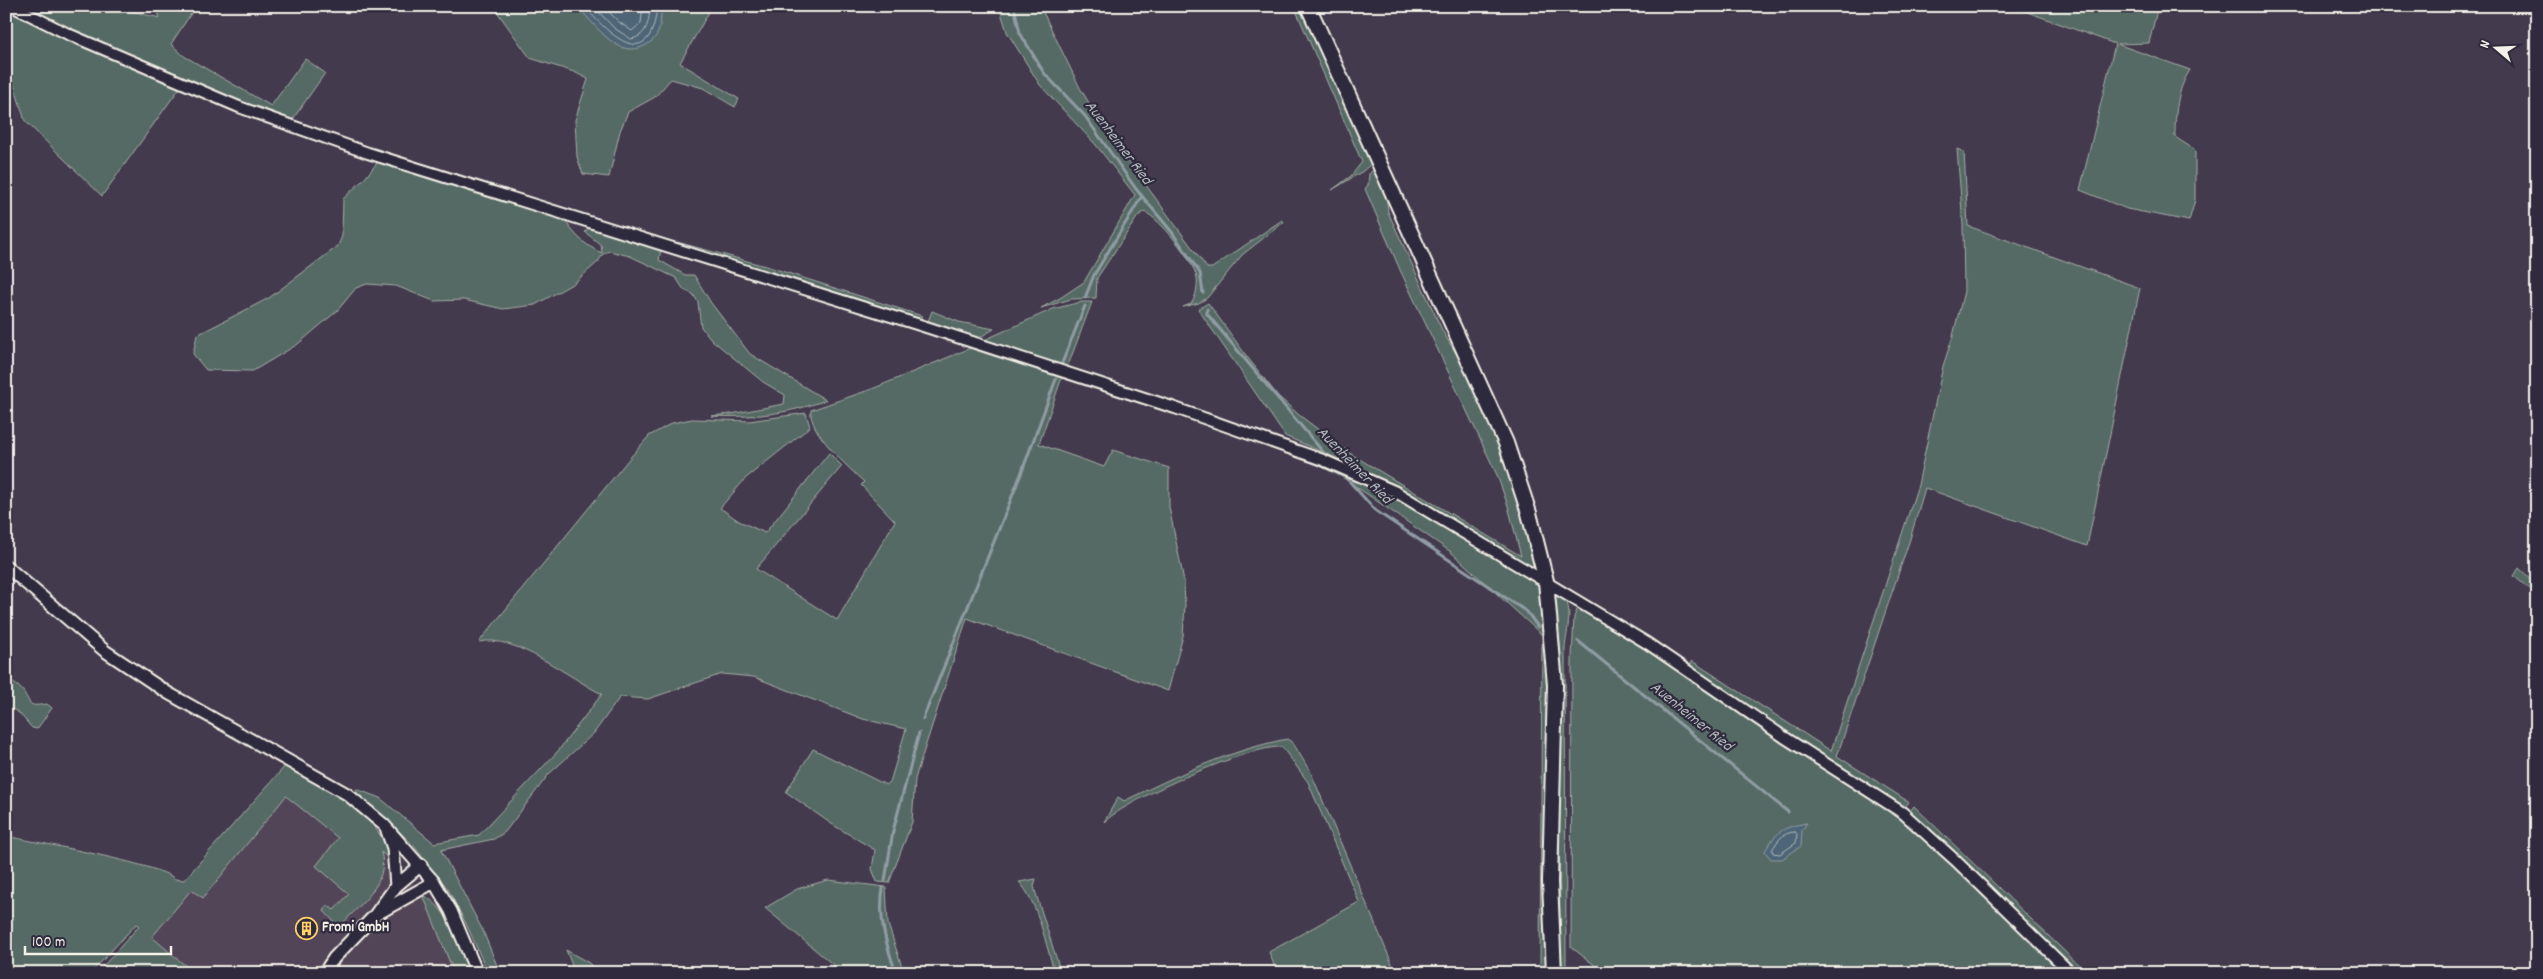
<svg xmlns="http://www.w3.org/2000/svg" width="2543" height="979" viewBox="0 0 2543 979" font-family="Dekko,sans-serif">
<rect width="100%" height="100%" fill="#443a4e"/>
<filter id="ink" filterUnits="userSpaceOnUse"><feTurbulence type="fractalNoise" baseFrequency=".02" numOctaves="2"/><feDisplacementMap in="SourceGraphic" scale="10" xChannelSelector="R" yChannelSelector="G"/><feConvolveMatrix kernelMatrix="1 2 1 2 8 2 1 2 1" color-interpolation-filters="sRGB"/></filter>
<g filter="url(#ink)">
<path fill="#534559" d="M296 783 350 822 423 895 454 973H194L152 937 191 890 203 898Z"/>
<g fill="#566a65" stroke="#a5aea6">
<path d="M21 6H126L127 10 160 18 156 6H196L171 44 184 56 271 106 305 59 325 73 291 122 176 77Z"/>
<path d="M493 6H578L606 36 658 32 661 6H704L709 12 680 63 739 99 735 107 703 88 671 79 655 97 628 112 620 131 609 177 583 174 577 157 575 120 588 79 574 72 530 58Z"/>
<path d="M999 6H1040L1080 88 1106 131 1207 268H1212L1282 220 1284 222 1242 255 1207 298 1199 303 1183 307 1191 304C1196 297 1198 286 1197 278 1194 261 1159 217 1144 212L1138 216 1097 278 1096 298 1071 299 1041 308 1060 298 1084 282 1135 195 1096 145 1040 85 1007 32Z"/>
<path d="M1294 6H1302L1372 163 1363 171 1332 190 1351 176 1362 162Z"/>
<path d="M2011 6H2158L2149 43 2117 44 2190 70C2177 90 2175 114 2175 137L2195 150V200L2189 221 2127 209 2080 190 2115 44Z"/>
<path d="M6 10 79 45 181 86 102 196 25 121 6 58Z"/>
<path d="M1957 149 1964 152 1968 226 2140 288 2087 546 1925 488 1910 539 1837 756 1909 802 1905 807 1804 746 1690 667 1692 661 1831 751 1918 485 1943 366 1953 336 1964 291 1963 225Z"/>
<path d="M380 159 562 216C573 233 583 245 602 253L601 245 585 232 591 225 661 249 659 260 685 275H694L711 303 750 354 826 400C788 414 751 418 711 416L731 414 784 404 785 395 763 382 712 340 701 327 698 302 693 294 684 290 676 278 630 256 609 251 603 254 598 262 574 283 535 305 503 309 464 300 434 301 396 286 367 284 356 288 337 311 298 344 253 371 206 370 193 354 197 335 269 298 338 246 342 236 343 199 365 178Z"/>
<path d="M1372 171H1376L1386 192 1388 212 1443 332 1467 371 1504 455 1537 562 1533 566 1528 565 1394 485 1348 463 1285 436 1198 309 1208 303 1248 358 1278 396 1299 415 1351 454 1521 556 1508 506 1497 475 1401 272 1365 189 1368 185 1369 174Z"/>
<path d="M677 242 769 267 922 316 919 322 678 246Z"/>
<path d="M1081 302H1092L1067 368 982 341 1053 309Z"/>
<path d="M932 311 959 322 994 329 977 339 927 324Z"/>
<path d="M973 347 1062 377 1039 444 1104 467 1113 450 1169 468V507L1184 581 1185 606 1183 636 1168 691 967 618 919 766 915 779 912 822 889 883 877 882 872 869 875 850 830 823 786 792 813 749 886 785 890 782 906 729 863 719 754 677 722 674 648 699 620 697 594 733 549 774 505 832 494 839 441 850 483 931 500 973H488L469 930 448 889 413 845 392 824 359 797 356 789 380 798 434 843 479 835 558 751 602 694C571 679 514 633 479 642L628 460 649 436 672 423 692 419 749 421 806 413 810 427 746 478 720 508 739 521 765 533 829 453 842 466 756 569 837 620 895 521 861 485 864 482C850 469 807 431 811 410L872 389Z"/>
<path d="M1314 463 1416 505 1540 581 1549 659V973H1540L1542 635 1451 552 1342 477Z"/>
<path d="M2519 568 2537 585V596L2514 576Z"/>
<path d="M1559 595C1576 600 1566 634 1565 648L1566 973H1560L1559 741 1553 600 1555 596Z"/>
<path d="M1581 608 1879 802 1917 831 2066 973H1605L1571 947 1572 657 1574 617 1577 610Z"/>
<path d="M6 679C12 682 19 686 23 691 32 705 27 707 47 704L52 708 37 729 32 728 19 713 6 705Z"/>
<path d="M1287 739 1293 743 1311 773 1396 973H1277L1269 952 1359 902 1308 782 1282 747C1249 745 1128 799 1104 822L1118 797 1124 801C1178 775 1227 751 1287 739Z"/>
<path d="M285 766C292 766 302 774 309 778 343 797 384 824 394 864L381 852C390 884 359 905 339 927L324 911 327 905 334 910 349 894 316 866 338 838 286 796 203 898 191 890 152 937 194 973H97L139 926 136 924 91 973H6V836C34 842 160 864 175 879L184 880Z"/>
<path d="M1914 806 2087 973H2079L1910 811Z"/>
<path d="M1036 879 1034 886 1036 894 1061 973H1055C1046 947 1038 901 1019 882Z"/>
<path d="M828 880 886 887 888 924 904 973H843L765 908 797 889Z"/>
<path d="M423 895C450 909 460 946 471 973H454Z"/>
<path d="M566 950 589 963 598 973H575Z"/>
</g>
<g fill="#4d6577" stroke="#909da4">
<path d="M578 6H661C661 14 661 22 659 30 653 47 632 54 617 45 602 36 589 19 578 6Z"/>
<path d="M1807 823 1802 830 1801 846 1782 859H1771L1765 851C1777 831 1783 827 1807 823Z"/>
</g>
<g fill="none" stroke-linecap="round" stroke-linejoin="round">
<g stroke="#b1b9bb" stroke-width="1">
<path d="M584 6C610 36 651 75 657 6"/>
<path d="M593 6 614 28 631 39C648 36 649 20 650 6"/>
<path d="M603 6 619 22 632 31 641 23 643 6"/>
<path d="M1795 832 1797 834 1796 843 1780 854 1773 853 1772 850C1778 840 1783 832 1795 832Z"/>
</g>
<g stroke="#909da4" stroke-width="3">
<path d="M1014 6 1020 33 1044 73 1085 116 1136 189 1172 232 1200 273 1203 293"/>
<path d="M1085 298 1094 275 1142 196"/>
<path d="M1207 309V314L1329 459"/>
<path d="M1062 363 1085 306"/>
<path d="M1341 472 1376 511 1527 612 1538 627"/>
<path d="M1578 641 1788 812"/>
<path d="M923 719 1021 474 1056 379"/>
<path d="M885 881 893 831 919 733"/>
<path d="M883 888C878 918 886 944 896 973"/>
</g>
<defs>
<path id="minor" d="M12 6 68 34 239 107 368 153 923 326 1175 408 1323 460 1396 492 1647 643 1784 737 1903 813 1955 860 2071 973"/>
<g id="tertiary">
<path d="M6 566 105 651 168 693 347 794 384 825 434 882 451 911 477 973"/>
<path d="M387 831 393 848 396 886"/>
<path d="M377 914 434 882"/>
<path d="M324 973 334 958 375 915 396 886 421 865"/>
</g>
<path id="secondary" d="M1308 6 1506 443 1529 513 1546 581 1555 685 1550 882 1554 973"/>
</defs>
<use href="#minor" stroke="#f4f1e8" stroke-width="14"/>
<use href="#tertiary" stroke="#f4f1e8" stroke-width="15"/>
<use href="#secondary" stroke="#f4f1e8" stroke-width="18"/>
<use href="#minor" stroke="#2f2a3d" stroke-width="10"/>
<use href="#tertiary" stroke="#2f2a3d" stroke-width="11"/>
<use href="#secondary" stroke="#2f2a3d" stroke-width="14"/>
</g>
</g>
<defs>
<symbol id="building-ring" viewBox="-11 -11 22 22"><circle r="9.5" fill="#2f2a3d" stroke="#ffd166" stroke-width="1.5"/><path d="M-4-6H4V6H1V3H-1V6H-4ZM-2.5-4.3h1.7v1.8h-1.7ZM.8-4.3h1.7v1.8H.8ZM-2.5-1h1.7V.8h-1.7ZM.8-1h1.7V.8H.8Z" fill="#ffd166"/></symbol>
</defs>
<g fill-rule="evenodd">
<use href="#building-ring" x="294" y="916" width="25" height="25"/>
</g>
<g text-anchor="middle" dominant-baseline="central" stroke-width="4.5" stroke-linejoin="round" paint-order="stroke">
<g font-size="15" font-weight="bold" fill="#f4f1e8" stroke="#2f2a3d" text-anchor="start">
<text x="322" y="928">Fromi GmbH</text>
</g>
<g font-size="16" font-style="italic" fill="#b1b9bb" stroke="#2f2a3d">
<text transform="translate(1118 143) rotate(53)">Auenheimer Ried</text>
<text transform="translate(1354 466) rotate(46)">Auenheimer Ried</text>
<text transform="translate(1691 717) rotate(39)">Auenheimer Ried</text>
</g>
</g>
<rect width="2543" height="979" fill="none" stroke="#2f2a3d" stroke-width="25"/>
<rect x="12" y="12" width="2518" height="954" fill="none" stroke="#f4f1e8" stroke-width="2" filter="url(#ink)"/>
<g transform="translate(2496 48) rotate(289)" stroke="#2f2a3d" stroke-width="4" paint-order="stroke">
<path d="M0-4L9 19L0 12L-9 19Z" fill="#f4f1e8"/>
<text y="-8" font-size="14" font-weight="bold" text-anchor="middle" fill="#f4f1e8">N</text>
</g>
<path d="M25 946v8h146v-8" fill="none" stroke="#f4f1e8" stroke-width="2.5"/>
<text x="32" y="946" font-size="15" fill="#f4f1e8" stroke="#2f2a3d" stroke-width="4" paint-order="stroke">100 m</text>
</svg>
